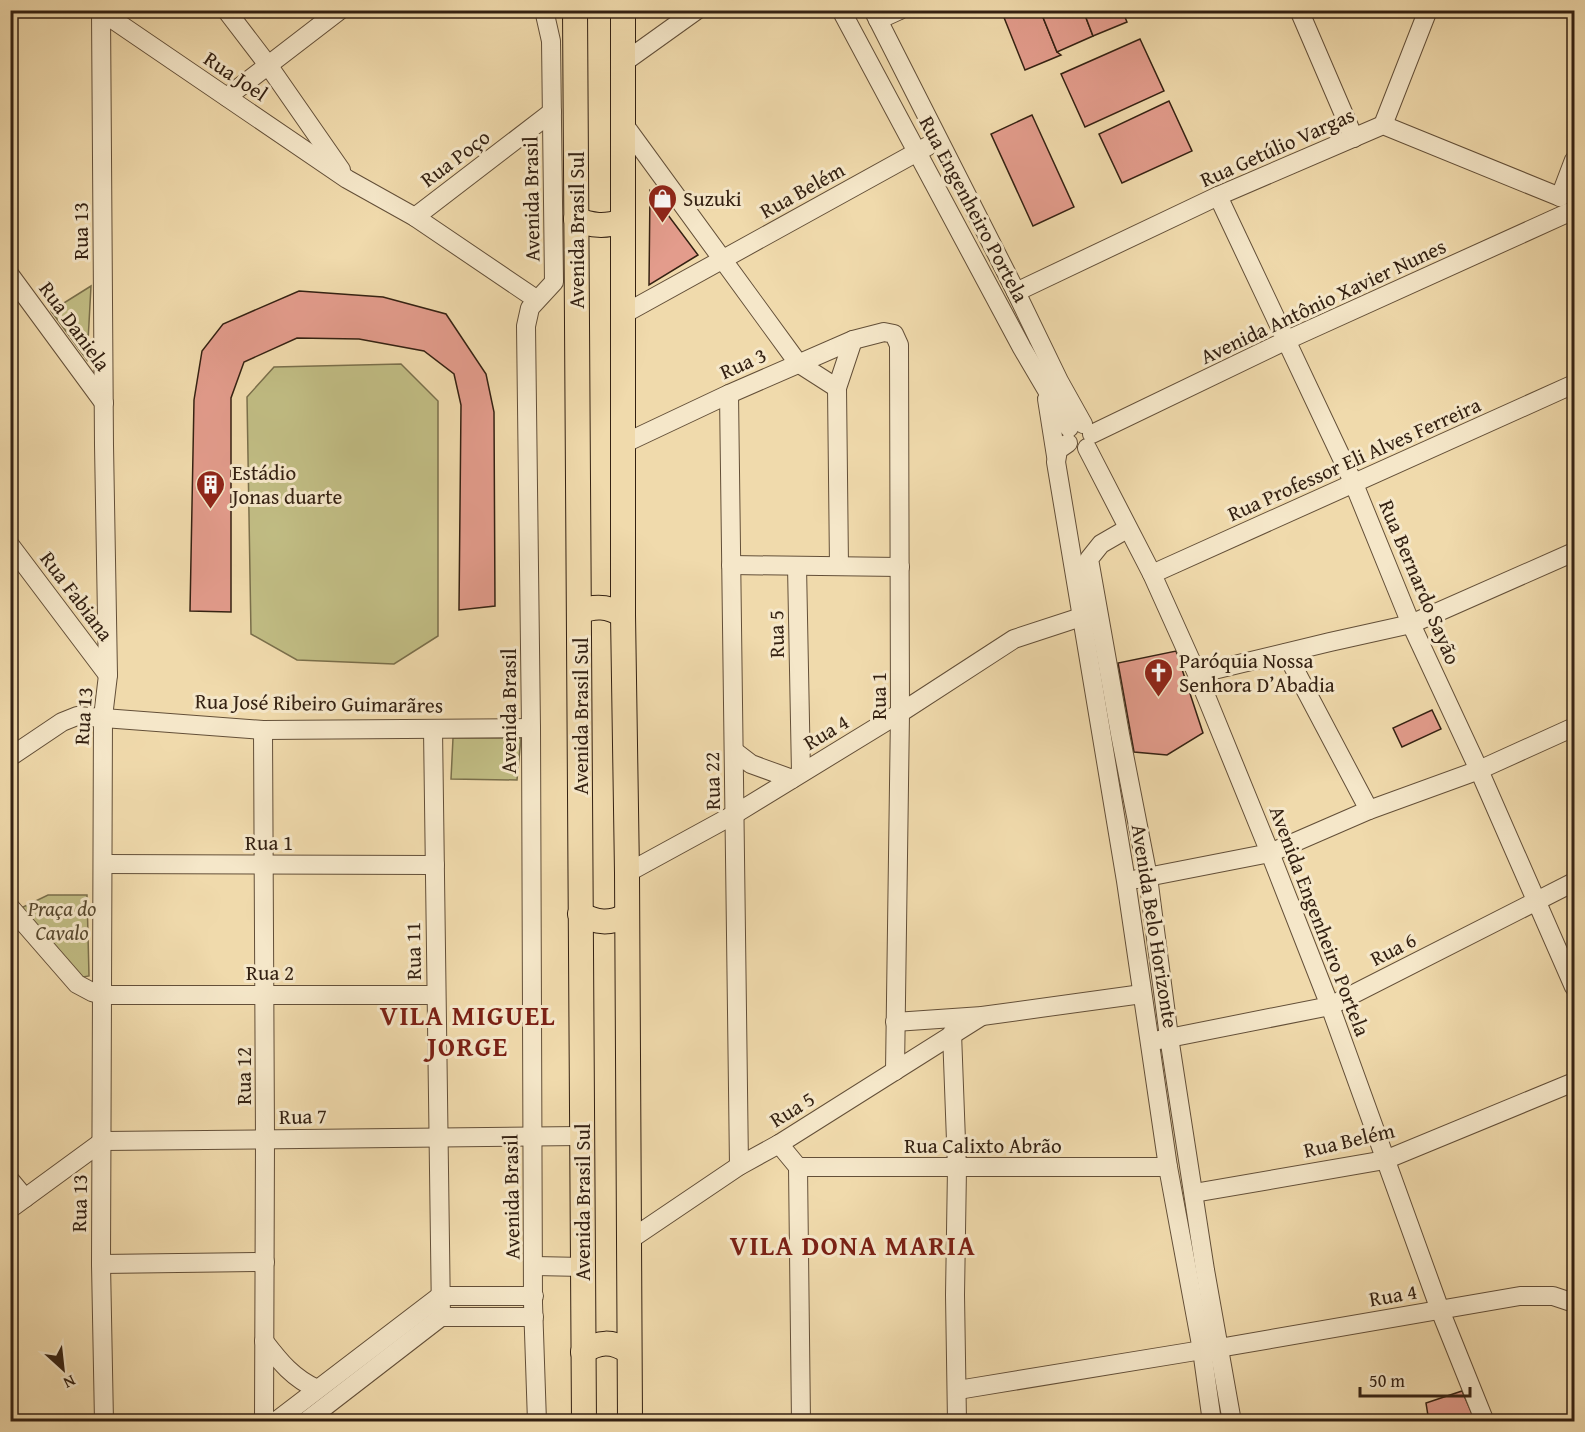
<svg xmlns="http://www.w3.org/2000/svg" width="1585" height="1432" viewBox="0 0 1585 1432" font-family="'Gentium Book Plus',serif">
<rect width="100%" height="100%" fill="#f0daac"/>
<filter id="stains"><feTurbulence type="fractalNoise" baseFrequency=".00333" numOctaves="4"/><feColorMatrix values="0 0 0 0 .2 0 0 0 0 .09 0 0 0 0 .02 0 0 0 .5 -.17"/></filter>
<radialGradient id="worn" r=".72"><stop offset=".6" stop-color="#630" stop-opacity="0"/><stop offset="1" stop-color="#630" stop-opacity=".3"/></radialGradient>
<g fill="#c1bd84" stroke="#7a6f4b" stroke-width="1.5">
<path d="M91 286 87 360 51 311Z"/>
<path d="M401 364 438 401V636L394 664 297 660 251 634 247 397 274 367Z"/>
<path d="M453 738H521L517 780 451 779Z"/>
<path d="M48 895H87L89 976 78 978 21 908Z"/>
</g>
<g fill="#e39c8c" stroke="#342112" stroke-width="1.5">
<path d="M1001 10H1040L1057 52 1061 55 1025 70Z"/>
<path d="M1040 10H1083L1093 36 1057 52Z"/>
<path d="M1083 10H1122L1127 22 1093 36Z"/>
<path d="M1140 39 1164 91 1085 127 1061 74Z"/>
<path d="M1169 101 1192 151 1122 183 1099 134Z"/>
<path d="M1032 115 1074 207 1033 226 991 134Z"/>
<path d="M650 191 698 255 649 285Z"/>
<path d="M299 291 383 297 446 314 486 374 494 412 495 606 459 610 461 405 454 374 424 351 359 339 297 338 244 362 231 398V612L190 611 194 400 202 351 223 324Z"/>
<path d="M1176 651 1203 733 1167 755 1134 752 1118 663Z"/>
<path d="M1432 710 1441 729 1402 747 1393 728Z"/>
<path d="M1462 1391 1474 1418 1457 1422H1429L1426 1403Z"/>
</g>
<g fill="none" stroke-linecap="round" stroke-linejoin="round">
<defs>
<g id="minor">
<path d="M99 10 347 179 415 217 536 299"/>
<path d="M226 10 268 65 341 170"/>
<path d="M841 10 1022 348 1069 428"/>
<path d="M873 10 1016 292 1059 381 1083 424"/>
<path d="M1299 10 1354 138"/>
<path d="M101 13 104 445 108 675 103 717 101 1264 104 1422"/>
<path d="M878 20 900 10"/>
<path d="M623 63 697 10"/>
<path d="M227 97 340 10"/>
<path d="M623 123 798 363 837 388"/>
<path d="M1383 125 1428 10"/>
<path d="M1218 196 1354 484 1411 624 1479 770 1574 987"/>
<path d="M1560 197 1574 160"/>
<path d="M415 217 552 112"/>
<path d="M10 275 104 403"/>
<path d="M1016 292 1218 196 1383 125 1560 197"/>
<path d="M622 315 928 146"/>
<path d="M729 394 739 1166"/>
<path d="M1047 399 1056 456"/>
<path d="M1092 434 1285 341 1574 210"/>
<path d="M1068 443 1058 450 1056 462 1126 881 1168 1167 1202 1350 1212 1422"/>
<path d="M623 444 729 394 853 340 884 332 894 334 899 345 900 713 895 1071"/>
<path d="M1087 448 1152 574 1197 674 1270 853 1330 1006 1440 1310 1485 1422"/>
<path d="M1127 529 1101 544 1089 559 1120 734 1148 877 1169 1037 1205 1270 1232 1422"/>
<path d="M10 545 108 675"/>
<path d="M731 565 900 567"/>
<path d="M797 566 801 773"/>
<path d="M839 566 837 388 853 340"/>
<path d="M1152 574 1574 384"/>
<path d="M1286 653 1369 810"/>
<path d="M1197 674 1330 642 1411 624 1574 552"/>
<path d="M433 729 441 1317"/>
<path d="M263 730 265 1139 264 1422"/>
<path d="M734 751 751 764 792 779"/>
<path d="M10 757 62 722 77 716 263 730 531 728"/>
<path d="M103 864 435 865"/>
<path d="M627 873 735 814 900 713 1014 639 1081 617"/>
<path d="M1137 879 1270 853 1369 810 1479 770 1574 727"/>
<path d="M10 907 77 984 92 992 103 995H436"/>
<path d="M895 1022 982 1016 1142 994"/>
<path d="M952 1033 957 1168 955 1295 957 1422"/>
<path d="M1159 1040 1330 1006 1574 882"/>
<path d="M779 1144 798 1167 801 1422"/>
<path d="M798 1167H1168"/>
<path d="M10 1180 25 1198"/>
<path d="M1194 1193 1385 1160 1574 1082"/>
<path d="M10 1209 103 1141 581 1136"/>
<path d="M628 1241 739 1166 779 1144 982 1016"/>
<path d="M101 1264 265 1262"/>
<path d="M535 1266 583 1267"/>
<path d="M264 1341C280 1362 293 1378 317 1389"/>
<path d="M1219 1348 1520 1296H1553L1574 1303"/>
<path d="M958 1390 1202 1350"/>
<path d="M275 1422 440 1296H534"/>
<path d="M305 1422 441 1317H534"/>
<path d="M537 1422 533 1303 531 728 526 326 530 308 554 282 551 41 544 10"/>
</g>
<g id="major">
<path d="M575 10 584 1422"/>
<path d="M623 10V615L627 873 630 1422"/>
<path d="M576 219C592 226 605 227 622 221"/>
<path d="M579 612C595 605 608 606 623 615"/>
<path d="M580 914C597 923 609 924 626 916"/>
<path d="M583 1352C599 1341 612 1341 628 1351"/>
</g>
</defs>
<use href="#minor" stroke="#634f38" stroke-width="20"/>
<use href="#major" stroke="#342112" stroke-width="26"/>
<use href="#minor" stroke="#f5e7c9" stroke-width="18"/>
<use href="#major" stroke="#f0daac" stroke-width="24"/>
</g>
<defs>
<symbol id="shop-pin" viewBox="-11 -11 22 30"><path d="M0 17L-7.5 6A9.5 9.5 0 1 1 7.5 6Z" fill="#8f2418" stroke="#f5e7c9"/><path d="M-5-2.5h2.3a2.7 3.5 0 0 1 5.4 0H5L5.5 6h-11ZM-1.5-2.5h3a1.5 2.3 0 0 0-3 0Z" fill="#fff"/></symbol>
<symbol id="building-pin" viewBox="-11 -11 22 30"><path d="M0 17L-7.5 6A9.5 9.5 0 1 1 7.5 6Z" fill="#8f2418" stroke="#f5e7c9"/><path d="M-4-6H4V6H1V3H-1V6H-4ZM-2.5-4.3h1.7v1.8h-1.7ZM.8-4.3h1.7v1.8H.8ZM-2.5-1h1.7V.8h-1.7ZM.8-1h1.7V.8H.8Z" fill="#fff"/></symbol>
<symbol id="church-pin" viewBox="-11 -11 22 30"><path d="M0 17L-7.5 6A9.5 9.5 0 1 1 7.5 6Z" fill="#8f2418" stroke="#f5e7c9"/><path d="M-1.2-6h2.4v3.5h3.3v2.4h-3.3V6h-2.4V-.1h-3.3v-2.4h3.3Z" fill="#fff"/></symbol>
</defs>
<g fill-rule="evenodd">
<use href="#shop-pin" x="646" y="182" width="33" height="45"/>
<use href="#building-pin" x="194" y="468" width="33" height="45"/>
<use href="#church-pin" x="1142" y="656" width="33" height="45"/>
</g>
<g text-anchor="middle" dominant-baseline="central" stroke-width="6" stroke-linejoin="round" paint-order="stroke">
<g font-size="21" fill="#342112" stroke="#f5e7c9">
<text transform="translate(236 76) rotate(34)">Rua Joel</text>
<text transform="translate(1277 147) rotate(-24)">Rua Getúlio Vargas</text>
<text transform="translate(455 158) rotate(-37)">Rua Poço</text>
<text transform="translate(802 190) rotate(-29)">Rua Belém</text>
<text transform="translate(531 199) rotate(-91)">Avenida Brasil</text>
<text transform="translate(974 209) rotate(62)">Rua Engenheiro Portela</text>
<text transform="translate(576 230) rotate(-90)">Avenida Brasil Sul</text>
<text transform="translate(80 231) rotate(-90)">Rua 13</text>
<text transform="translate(1323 301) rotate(-25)">Avenida Antônio Xavier Nunes</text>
<text transform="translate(75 326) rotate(54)">Rua Daniela</text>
<text transform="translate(743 363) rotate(-24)">Rua 3</text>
<text transform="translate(1354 459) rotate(-24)">Rua Professor Eli Alves Ferreira</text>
<text transform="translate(1420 582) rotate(67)">Rua Bernardo Sayão</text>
<text transform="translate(77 596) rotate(53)">Rua Fabiana</text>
<text transform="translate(776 634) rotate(-91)">Rua 5</text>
<text transform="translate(878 696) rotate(-90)">Rua 1</text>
<text transform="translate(319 703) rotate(1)">Rua José Ribeiro Guimarãres</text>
<text transform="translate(508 711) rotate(-90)">Avenida Brasil</text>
<text transform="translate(83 716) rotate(-86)">Rua 13</text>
<text transform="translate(580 716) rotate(-90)">Avenida Brasil Sul</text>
<text transform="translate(826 732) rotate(-31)">Rua 4</text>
<text transform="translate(712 781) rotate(-91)">Rua 22</text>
<text x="269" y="842">Rua 1</text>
<text transform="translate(1320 921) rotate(69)">Avenida Engenheiro Portela</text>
<text transform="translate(1155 926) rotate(81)">Avenida Belo Horizonte</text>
<text transform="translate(1393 949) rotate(-27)">Rua 6</text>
<text transform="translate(413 951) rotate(-91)">Rua 11</text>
<text x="270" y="972">Rua 2</text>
<text transform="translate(243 1076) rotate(-90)">Rua 12</text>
<text transform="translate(792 1109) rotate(-32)">Rua 5</text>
<text transform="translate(303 1116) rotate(-1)">Rua 7</text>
<text transform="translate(1349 1140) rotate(-13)">Rua Belém</text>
<text x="983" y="1145">Rua Calixto Abrão</text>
<text transform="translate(511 1197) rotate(-91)">Avenida Brasil</text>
<text transform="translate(582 1202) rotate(-90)">Avenida Brasil Sul</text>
<text transform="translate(79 1203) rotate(-89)">Rua 13</text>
<text transform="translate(1393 1295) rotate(-10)">Rua 4</text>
</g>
<g font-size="21" fill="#342112" stroke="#f5e7c9" text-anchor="start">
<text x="683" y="198">Suzuki</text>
<text x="232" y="472">Estádio<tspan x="232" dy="24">Jonas duarte</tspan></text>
<text x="1179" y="660">Paróquia Nossa<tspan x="1179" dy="24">Senhora D’Abadia</tspan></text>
</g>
<g font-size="21" font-style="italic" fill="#57482e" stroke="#f5e7c9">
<text x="62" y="908">Praça do<tspan x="62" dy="24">Cavalo</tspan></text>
</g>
<g font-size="27" font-weight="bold" letter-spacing="1.5" fill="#7a1f14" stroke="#f5e7c9">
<text x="468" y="1015">VILA MIGUEL<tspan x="468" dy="31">JORGE</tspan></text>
<text x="853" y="1245">VILA DONA MARIA</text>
</g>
</g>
<rect width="1585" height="1432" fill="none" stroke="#f0daac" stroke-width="36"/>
<rect x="12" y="12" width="1561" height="1408" fill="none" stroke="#342112" stroke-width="3"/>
<rect x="18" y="18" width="1549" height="1396" fill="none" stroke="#342112" stroke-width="1.5"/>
<g transform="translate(63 1369) rotate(153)" stroke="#f5e7c9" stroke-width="4.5" paint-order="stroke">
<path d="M0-4.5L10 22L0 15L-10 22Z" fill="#342112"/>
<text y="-9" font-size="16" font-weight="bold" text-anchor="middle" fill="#342112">N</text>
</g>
<path d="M1360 1387v9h110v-9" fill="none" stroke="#342112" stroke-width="3"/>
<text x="1369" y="1387" font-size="18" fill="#342112" stroke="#f5e7c9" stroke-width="4.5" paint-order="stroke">50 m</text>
<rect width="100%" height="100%" filter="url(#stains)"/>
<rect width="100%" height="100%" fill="url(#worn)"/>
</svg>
